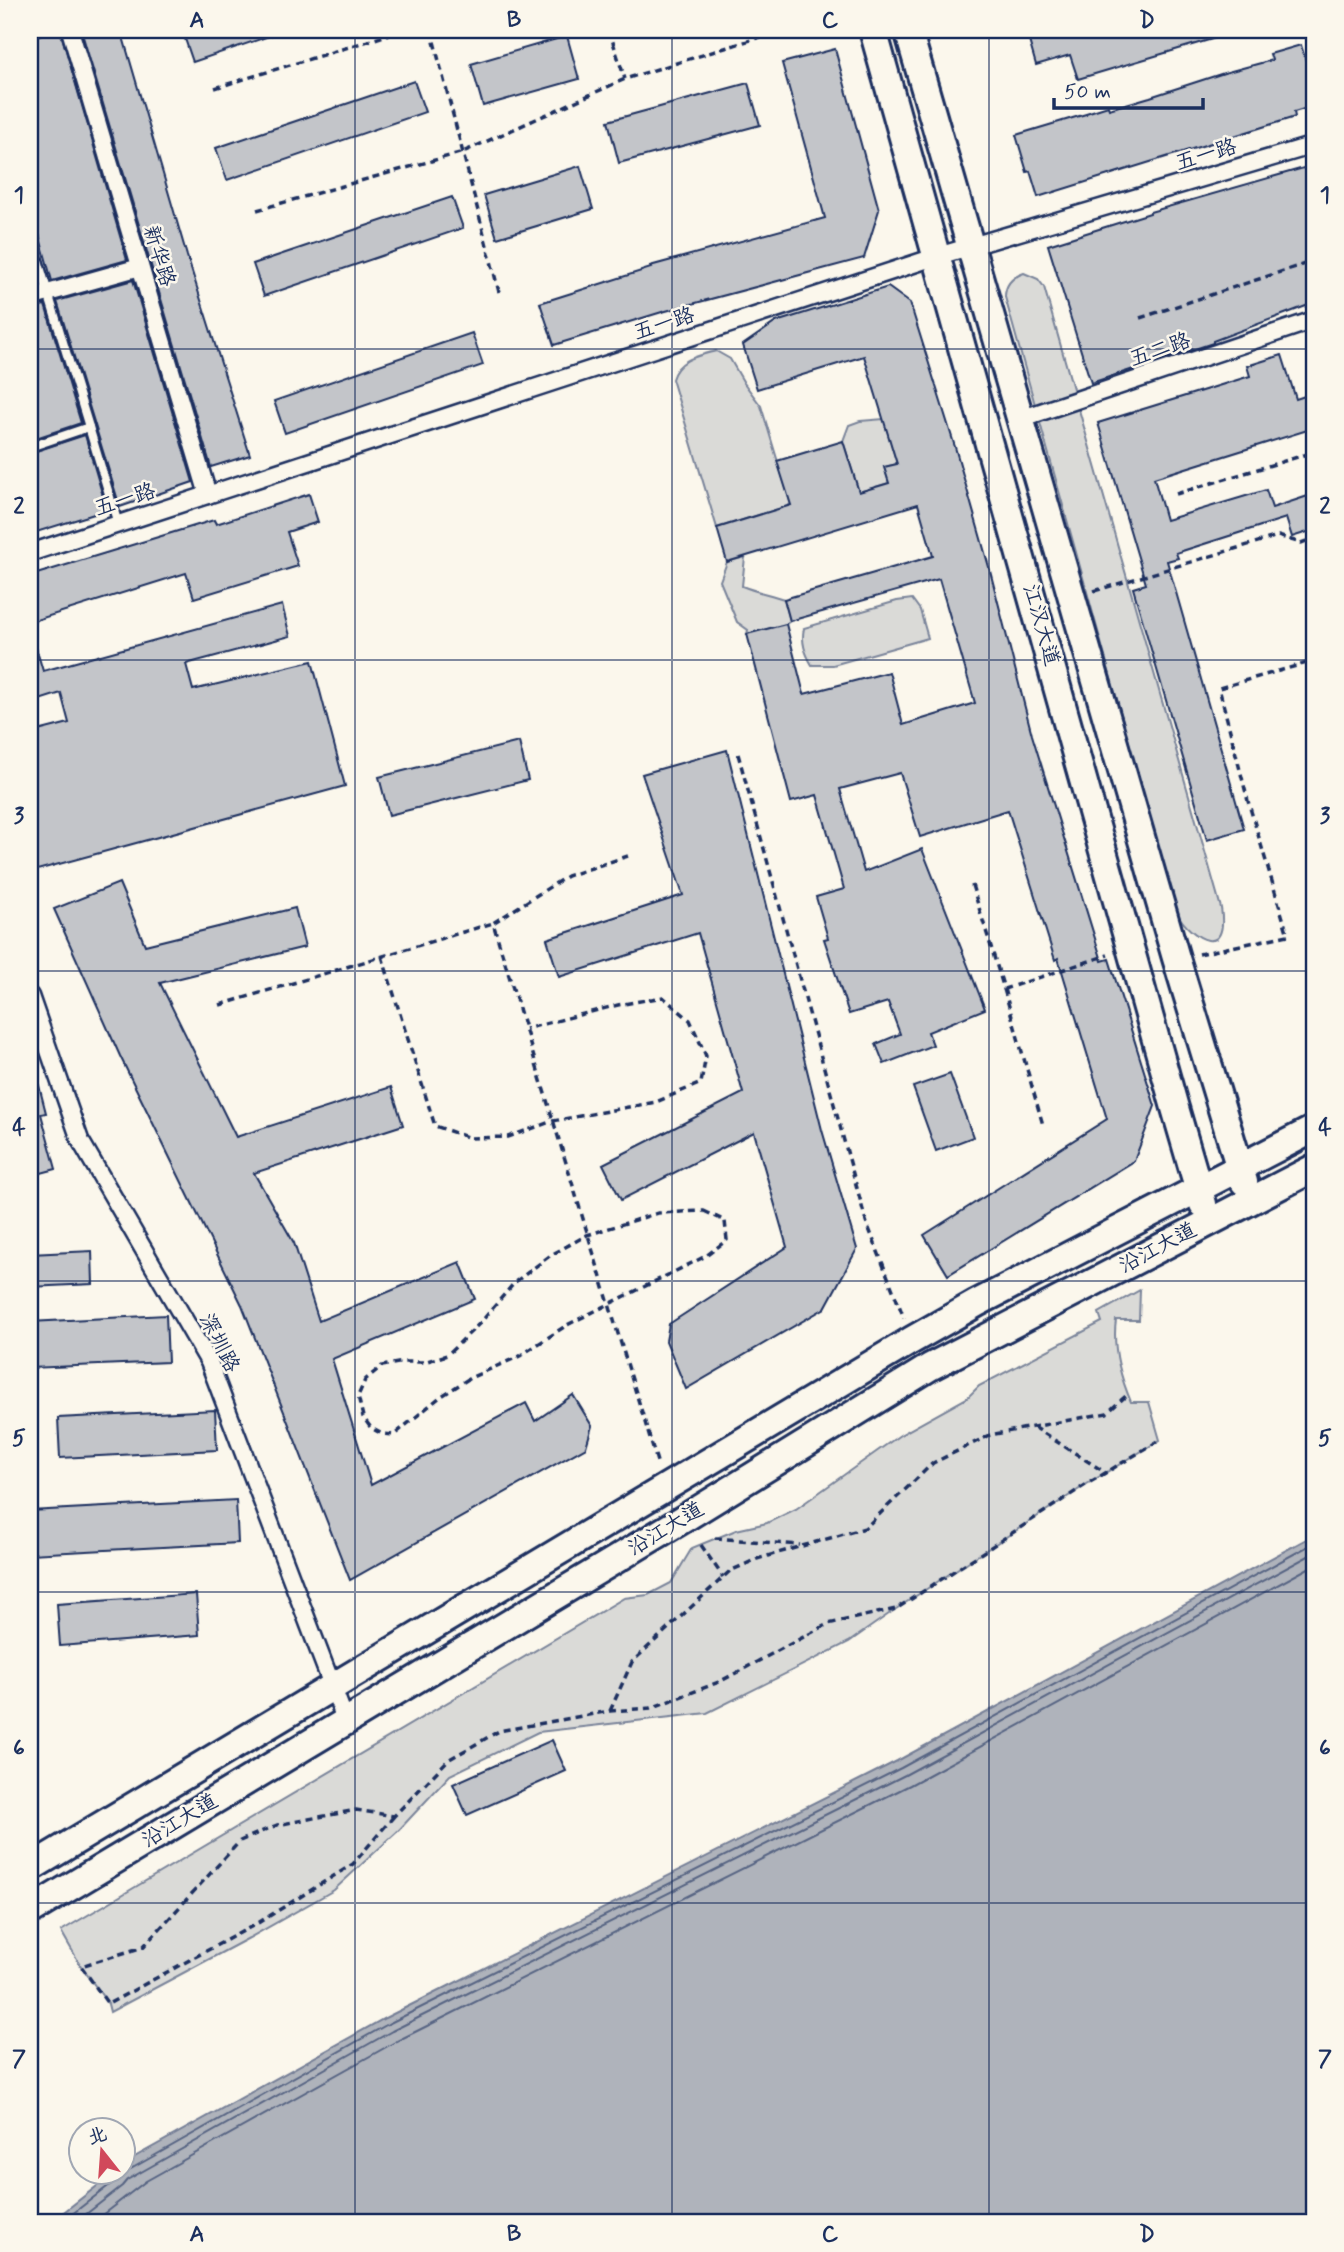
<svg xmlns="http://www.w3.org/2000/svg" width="1344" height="2252" viewBox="0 0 1344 2252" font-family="Mynerve,'LXGW WenKai TC',sans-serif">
<rect width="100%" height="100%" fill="#fbf7ec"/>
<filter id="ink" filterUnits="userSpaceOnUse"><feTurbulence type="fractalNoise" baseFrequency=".0143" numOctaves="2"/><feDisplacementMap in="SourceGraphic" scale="14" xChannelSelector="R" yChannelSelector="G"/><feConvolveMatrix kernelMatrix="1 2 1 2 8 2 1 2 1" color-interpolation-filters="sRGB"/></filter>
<g filter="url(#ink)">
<g fill="#dadad7" stroke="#7a849a" stroke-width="2">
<path d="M1024 273 1038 279 1044 287 1221 908C1229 959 1193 941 1176 912L1005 297C1005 285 1012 277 1024 273Z"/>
<path d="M716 351 730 359 744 383 761 406 791 505 717 528 672 379C678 359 698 356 716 351Z"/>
<path d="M884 419 897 464 884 467 889 483 859 492 843 441 849 425 860 421Z"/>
<path d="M745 557 742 586C756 592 770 594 784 599L790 621 786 624 747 634 748 630 737 622 720 581 727 562Z"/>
<path d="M912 599 920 610 928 638 833 665H812C805 653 801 642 804 628L897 601Z"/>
<path d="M1140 1290 1139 1320H1116C1112 1348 1120 1376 1131 1402H1149L1160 1440 1087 1484 896 1609 849 1642 707 1713 538 1732 450 1775 399 1830 334 1890 249 1938 110 2012 108 2004 81 1966 61 1931 624 1598 648 1595 671 1583 692 1548 736 1530 767 1523 796 1509 900 1435 967 1398 979 1386 1102 1322 1099 1313Z"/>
</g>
<path fill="#afb3bb" stroke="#747e96" stroke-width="2" d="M1314 1535V2222H51L115 2172H122L123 2166 131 2159 385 2018 897 1761Z"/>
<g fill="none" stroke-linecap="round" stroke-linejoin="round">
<g stroke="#566483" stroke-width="2">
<path d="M122 2171 129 2170 388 2024 901 1768 1314 1543"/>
<path d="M62 2222 116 2180 120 2172"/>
<path d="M76 2222 122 2186 127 2180 392 2031 905 1775 1314 1553"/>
<path d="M93 2222 146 2181 397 2041 910 1785 1314 1565"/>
</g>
</g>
<g fill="#c3c5c9" stroke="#1b2f5e" stroke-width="2">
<path d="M51 30H60L127 260 52 281 30 202V39Z"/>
<path d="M81 30H121L187 256 250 455 211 467Z"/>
<path d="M182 30H280L281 32 193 62Z"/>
<path d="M1026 30H1228L1229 34 1078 79 1070 55 1036 65Z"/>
<path d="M567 36 579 79 483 106 471 64Z"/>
<path d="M1301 45 1308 67 1314 65V106L1294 112 1295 117 1038 197 1030 171 1027 172 1016 135 1086 114V113L1108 106 1109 109 1150 97 1224 73 1272 60 1270 54Z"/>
<path d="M835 49 879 210 864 258 662 312 554 345 540 303 651 268 650 266 825 218 782 63Z"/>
<path d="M414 81 425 112 227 180 216 148Z"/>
<path d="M748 83 760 125 619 163 608 121Z"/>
<path d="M1314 165V303L1213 341V343L1091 383 1048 245 1150 213V212Z"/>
<path d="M580 166 593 209 497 238 484 195Z"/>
<path d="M452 197 463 228 264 296 253 264Z"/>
<path d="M133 280 193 482 120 507 57 301Z"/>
<path d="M888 287 910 303 955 447 989 567 1032 735 1102 961 1109 959 1155 1106 1134 1161 948 1275 924 1235 1107 1119 1058 958 1055 960 1008 810 920 837 900 773 840 789 864 872 922 849 985 1009 928 1032 933 1045 884 1064 876 1044 900 1034 888 1002 849 1014 824 939 828 938 816 897 844 889 817 795 791 802 747 634 786 624 804 694 889 672 903 725 975 703 939 579 790 621 784 599 933 556 918 504 727 562 717 528 791 505 777 461 843 441 859 492 889 483 884 467 897 464 864 356 757 389 743 345 776 322Z"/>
<path d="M45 305 81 423 30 440V308Z"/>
<path d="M472 333 483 365 285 433 274 401Z"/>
<path d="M1282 355 1296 399 1314 393V428L1154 478 1166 520 1266 490 1272 508 1314 494V530L1292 537 1286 518 1176 553 1178 558 1167 561 1244 829 1207 840 1133 588 1146 584 1098 423 1250 376 1247 366Z"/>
<path d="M85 435 107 510 30 534V453Z"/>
<path d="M309 494 318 522 287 532 298 566 194 598 186 573 30 622V576L214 520 216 524Z"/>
<path d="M282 605 290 636 186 664 193 690 312 661 345 786 30 872V733L69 723 61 693 30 703V642L34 641 43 671Z"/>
<path d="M519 742 528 780 389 815 379 777Z"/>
<path d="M727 750 822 1130 857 1249 825 1308 686 1389 666 1341 669 1324 787 1247 754 1132 621 1200 603 1164 743 1093 698 933 559 977 547 939 683 895 642 774Z"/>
<path d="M119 883 145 945 295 908 305 947 160 983 236 1137 391 1087 403 1125 254 1173 294 1243 319 1321 460 1262 475 1299 332 1359 371 1485 526 1403 535 1421 573 1395 592 1426 586 1447 350 1580 242 1305 120 1056 54 909Z"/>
<path d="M30 1070H35L46 1113 41 1114 56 1169 30 1176Z"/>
<path d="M950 1074 973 1137 936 1151 913 1087Z"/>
<path d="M92 1251 93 1284 30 1287V1254Z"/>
<path d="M166 1315 168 1362 30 1368V1322Z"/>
<path d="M215 1410 217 1450 60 1458 58 1418Z"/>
<path d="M236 1500 238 1543 30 1554V1511Z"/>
<path d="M196 1594 199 1635 60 1646 57 1604Z"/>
<path d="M552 1740 566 1771 467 1815 453 1784Z"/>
</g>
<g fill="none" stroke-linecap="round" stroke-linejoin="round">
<defs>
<g id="lane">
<path d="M30 33 35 30"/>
<path d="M30 234 89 427 30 447"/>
<path d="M89 427 118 524"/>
</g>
<g id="street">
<path d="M70 30 208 495"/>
<path d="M30 298 140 267"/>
<path d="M1020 419 1314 320"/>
<path d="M30 553 938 256 1314 145"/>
<path d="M30 996 80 1140 209 1362 346 1722"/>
</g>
<g id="primary">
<path d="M873 30 1175 1108 1203 1204"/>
<path d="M908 30 1176 958 1244 1182"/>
<path d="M30 1868 912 1340 977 1303 1314 1129"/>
<path d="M30 1911 685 1518 930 1367 1314 1168"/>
</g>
</defs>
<use href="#lane" stroke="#1b2f5e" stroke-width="13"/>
<use href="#street" stroke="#1b2f5e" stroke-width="21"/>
<use href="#primary" stroke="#1b2f5e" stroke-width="32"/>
<g stroke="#1b2f5e" stroke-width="3.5" stroke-dasharray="7 5" stroke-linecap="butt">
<path d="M431 30 499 292"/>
<path d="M609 30 625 79"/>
<path d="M215 88 404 30"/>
<path d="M257 210 463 152 625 79 783 30"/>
<path d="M1140 318 1314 261"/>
<path d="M1176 494 1314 452"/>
<path d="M1094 591 1278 536 1301 543 1314 538"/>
<path d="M738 754 866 1221 904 1318"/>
<path d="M628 856 567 876 493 923 658 1465"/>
<path d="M972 885 1004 989 1108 955"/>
<path d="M1199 954 1288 935 1248 801 1219 688 1314 661"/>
<path d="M382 956 435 1126 470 1138 508 1137 553 1121 656 1102 701 1083 706 1056 690 1020 663 997 618 1005 525 1029"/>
<path d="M1004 989 1043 1125"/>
<path d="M220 1005 493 923"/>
<path d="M704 1211 725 1221 727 1240 706 1256 567 1325 520 1356 470 1378 440 1397 394 1435 382 1434 371 1428 363 1417 358 1396 365 1380 382 1366 403 1362H424L447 1355 481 1322 515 1282 551 1255 587 1235 658 1213Z"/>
<path d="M1034 1427 1106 1473"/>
<path d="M715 1538 800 1545"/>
<path d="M701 1545 723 1577"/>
<path d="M610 1711 632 1662 730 1571 757 1559 865 1528 933 1463 990 1435 1107 1413 1128 1394"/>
<path d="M394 1816 353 1864 258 1923 108 2004 81 1966 143 1947 240 1841 277 1825 356 1810 394 1816 448 1760 499 1731 610 1711 651 1708 719 1682 828 1624 896 1609 1087 1484 1160 1440"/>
</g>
<use href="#lane" stroke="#fbf7ec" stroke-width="8"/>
<use href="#street" stroke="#fbf7ec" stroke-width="16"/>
<use href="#primary" stroke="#fbf7ec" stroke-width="26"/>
</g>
</g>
<path fill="none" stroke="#1b2f5e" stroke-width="2" stroke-opacity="0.55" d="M355 30V2222M672 30V2222M989 30V2222M30 349H1314M30 660H1314M30 971H1314M30 1281H1314M30 1592H1314M30 1903H1314"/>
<g text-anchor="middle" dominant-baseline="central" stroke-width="5" stroke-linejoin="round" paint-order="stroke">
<g font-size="21" fill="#1b2f5e" stroke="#fbf7ec">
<text transform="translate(1206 155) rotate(-17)">五一路</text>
<text transform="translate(159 256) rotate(73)">新华路</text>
<text transform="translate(664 324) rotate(-18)">五一路</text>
<text transform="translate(1160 350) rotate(-19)">五二路</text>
<text transform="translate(125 500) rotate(-18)">五一路</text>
<text transform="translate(1041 625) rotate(74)">江汉大道</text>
<text transform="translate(1158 1248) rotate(-28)">沿江大道</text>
<text transform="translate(219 1343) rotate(63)">深圳路</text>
<text transform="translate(666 1529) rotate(-31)">沿江大道</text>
<text transform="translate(180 1821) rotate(-31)">沿江大道</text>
</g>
</g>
<rect width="1344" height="2252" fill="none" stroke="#fbf7ec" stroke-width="77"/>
<g transform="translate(102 2151) rotate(343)"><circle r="33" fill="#fbf7ec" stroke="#a1a7b3" stroke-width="2"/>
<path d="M0-5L12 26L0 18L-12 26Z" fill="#d1495b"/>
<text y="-10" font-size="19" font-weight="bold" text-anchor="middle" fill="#1b2f5e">北</text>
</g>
<path d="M1054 98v10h149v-10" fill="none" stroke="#1b2f5e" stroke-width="3.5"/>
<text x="1064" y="98" font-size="21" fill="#1b2f5e" stroke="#fbf7ec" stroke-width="5" paint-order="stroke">50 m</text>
<rect x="38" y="38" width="1268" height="2176" fill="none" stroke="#1b2f5e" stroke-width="2.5"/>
<g font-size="23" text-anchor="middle" font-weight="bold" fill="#1b2f5e">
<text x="197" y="27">A</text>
<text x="514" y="27">B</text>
<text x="830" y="27">C</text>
<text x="1147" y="27">D</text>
<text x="19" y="202">1</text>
<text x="1325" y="202">1</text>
<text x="19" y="513">2</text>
<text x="1325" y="513">2</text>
<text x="19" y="823">3</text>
<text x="1325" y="823">3</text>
<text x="19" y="1134">4</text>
<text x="1325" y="1134">4</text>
<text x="19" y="1445">5</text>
<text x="1325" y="1445">5</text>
<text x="19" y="1755">6</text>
<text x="1325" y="1755">6</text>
<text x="19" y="2066">7</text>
<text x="1325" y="2066">7</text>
<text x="197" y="2241">A</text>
<text x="514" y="2241">B</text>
<text x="830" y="2241">C</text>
<text x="1147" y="2241">D</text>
</g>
</svg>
